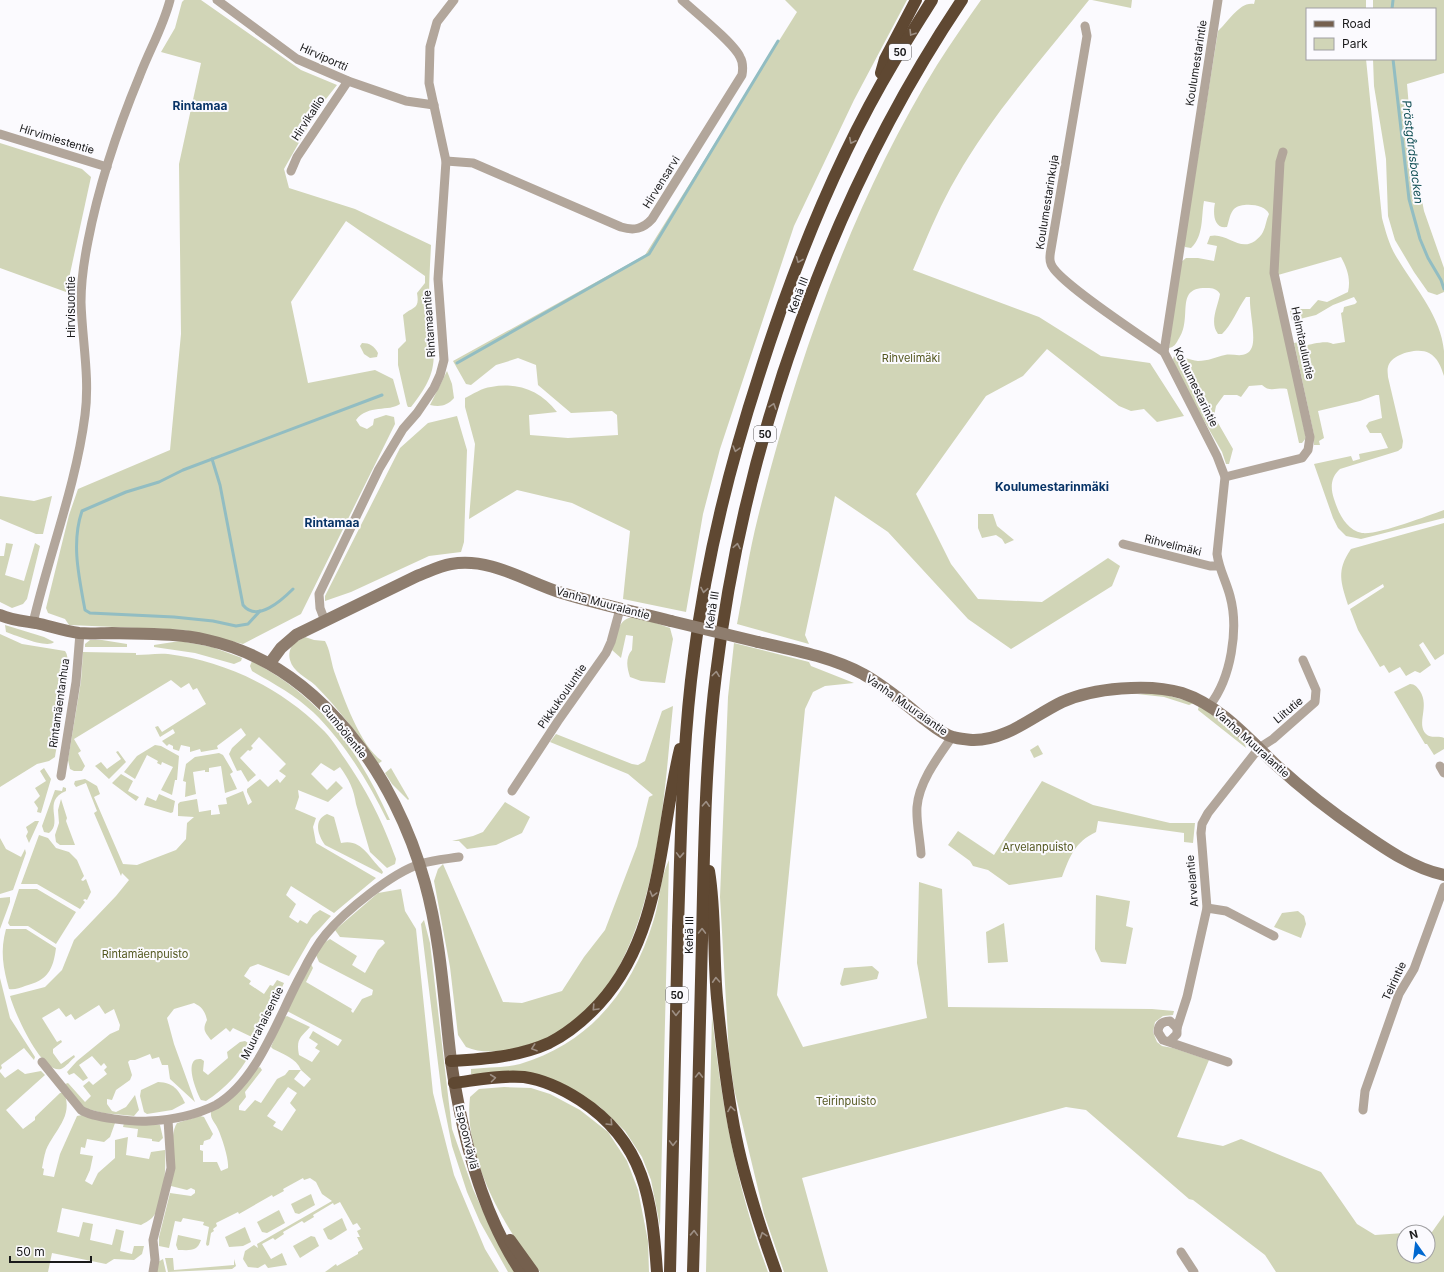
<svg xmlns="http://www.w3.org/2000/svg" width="1444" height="1272" viewBox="0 0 1444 1272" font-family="Inter,sans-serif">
<rect width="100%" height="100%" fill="#fbfafe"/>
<g fill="#d1d5b7" fill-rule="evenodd">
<path d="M184 0H201L301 70 337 85 318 109 284 169 289 188 355 209 431 245C430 268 428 292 430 315 434 359 441 369 411 407H408L407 405 398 365V349L406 341 403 315C413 306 420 310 417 293L425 283V276L346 221 291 302 308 383 375 370 393 379 400 404C389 412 368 404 356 420L360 426 367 429 373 425 374 419 386 415 394 417 395 424 301 614 243 644 184 630 69 625 65 619 48 613 46 608 69 515 78 489 170 450 181 334 179 164 201 63 161 52 175 28 182 2Z"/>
<path d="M785 0H907L854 100 794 226 720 449 703 514 686 612 623 599 630 531 572 503 517 490 469 519 475 444 465 407V398C473 394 482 388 491 387 517 382 540 390 557 412L529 415 530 435 568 438 618 435 617 415 612 411 571 413 538 385 536 365 518 358 506 362 496 365 471 385 466 384 453 361 645 255 797 12Z"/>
<path d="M981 0H1089C1043 58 992 114 956 178 939 207 926 240 913 270L1039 317 1101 356 1150 363 1184 416 1157 422 1144 409 1131 411 1119 406 1047 349 1023 376 986 396 916 494 951 564 978 599 1042 602 1108 558 1120 566 1112 586 1011 649 968 619 888 532 835 496 805 635 809 644 737 624C744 588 749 552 758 517 797 361 852 203 937 65 951 43 966 21 981 0Z"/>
<path d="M1092 0H1132L1131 8Z"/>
<path d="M1255 0H1366V9H1307V59H1366L1382 218C1386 233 1390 248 1399 261 1416 289 1441 317 1444 351 1444 360 1444 368 1444 376 1441 367 1438 358 1429 353 1418 347 1391 354 1388 367 1387 370 1388 374 1388 377L1403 441 1402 448 1398 451 1340 469C1331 477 1330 487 1334 499 1338 512 1346 530 1362 533 1379 535 1426 516 1444 510V518L1361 539 1346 536 1338 528 1333 518 1314 464 1351 456 1353 461 1360 459 1359 454 1388 448 1381 433H1370L1366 426 1369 422 1382 418 1379 395H1376L1360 401 1318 411 1324 438 1319 441 1320 445H1314V435L1294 343 1303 341 1304 346C1312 344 1327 340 1333 344L1345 342 1341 313 1343 312 1344 307 1355 304 1357 302 1354 297 1333 305 1316 315 1292 321 1290 311 1293 309H1310L1318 300 1327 302 1348 292C1351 279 1347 268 1341 257L1278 275 1271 272 1306 438 1302 443H1299L1287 389C1277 387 1270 393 1262 385L1249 386 1241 397 1237 395H1224L1216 406 1214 416 1233 449 1229 464H1226L1222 452 1187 391 1173 360 1174 356C1183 356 1189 360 1198 361 1208 361 1216 357 1225 355 1234 353 1247 360 1252 347 1256 336 1249 310 1250 297H1246C1238 308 1231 326 1222 334H1218C1209 323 1218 306 1220 294 1217 289 1213 288 1207 288 1173 287 1194 318 1178 340 1176 344 1174 347 1169 348L1180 263 1186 258H1198L1214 261 1217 246 1207 244 1210 236C1227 232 1239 252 1255 241 1258 238 1261 236 1263 232 1266 226 1266 220 1269 214 1265 204 1242 202 1234 209 1230 213 1229 221 1227 227 1213 229 1213 212 1215 203L1204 201C1201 217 1204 236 1191 248L1185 247 1184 244 1218 31C1228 22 1240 1 1254 4Z"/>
<path d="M1373 0H1444V73L1407 84 1413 154 1424 211 1444 268V292L1437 295 1428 292 1414 272 1395 240 1388 216 1386 159 1374 86 1373 59H1435V9H1373Z"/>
<path d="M0 143 82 169 91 177 66 292 0 268Z"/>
<path d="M362 343C370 343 374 346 378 353L377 357 370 358 364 354 360 346Z"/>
<path d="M447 371 452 384 454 398C447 406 440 407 430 405Z"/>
<path d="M457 416 467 450 464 542 461 552 429 556 351 592 325 601V596L400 448 428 423Z"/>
<path d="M0 496 34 501 52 496 43 534H36L0 519Z"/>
<path d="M978 514H993L997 526 1014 540 1005 544 1002 539 996 535 982 538 978 528Z"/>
<path d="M1444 523V654L1435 660 1423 642 1419 645 1431 665 1420 673 1415 671 1406 676 1400 667 1389 673 1384 665 1380 667 1377 662 1358 630 1350 609 1384 587 1383 584 1348 605C1341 582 1336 571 1351 549Z"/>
<path d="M6 543 13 544 5 575 24 581 35 543 40 546 27 599 23 604 12 608 0 602V556H4Z"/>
<path d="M632 617 647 620 670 628 673 639 665 683 641 681 630 677C627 668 625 658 632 650L633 636 626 635 621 658 612 650C616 637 617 620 632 617Z"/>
<path d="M5 625 44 637 54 642C47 649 15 635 6 632Z"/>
<path d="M0 634 22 644 65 651C75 663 58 738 55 757L49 761 37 764 0 787Z"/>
<path d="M305 637 314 640 325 641C330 650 331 661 334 671 343 696 360 746 382 761L378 764C359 736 339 709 315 685 306 677 293 672 290 660 287 647 295 642 305 637Z"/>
<path d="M90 640H102L127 644V647H85V644Z"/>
<path d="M180 641 212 647 242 658 241 661 234 664 195 653 154 647V645Z"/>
<path d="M734 643 809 662 811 666 854 683 825 686 813 692 805 709 777 995 803 1047 927 1018 917 963 919 882 942 889 948 1007 1152 1009 1174 1011 1173 1015 1163 1016 1155 1022 1153 1032 1157 1042 1162 1046 1173 1048 1209 1060 1177 1137 1223 1146 1241 1139 1321 1172 1357 1224 1375 1235 1404 1233V1256H1428V1232H1432L1444 1215V1272H1276L1265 1255 1193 1200 1189 1199 1086 1110 1066 1107 802 1178 828 1272H784L764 1214 734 1089 729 1054 720 897 728 697Z"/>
<path d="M83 652 136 653V655C146 655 157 653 168 654 225 661 281 688 321 728 331 737 338 749 345 759 368 793 382 820 396 859L395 864 387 868 370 852 356 804C354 790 349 779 340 767L334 771 321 763 311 774 327 790 336 781 343 788 328 802 298 790 299 797 295 809 316 818 313 827 316 843 376 878 334 913 291 886 286 895 296 904 289 917 298 923 300 920 307 924 313 915 320 910 331 916 311 938 289 976 258 964 250 967 244 976 251 981 249 984 264 994 270 985 273 986 277 980 284 983 258 1040 233 1028 230 1032 226 1028 211 1040C205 1032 202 1030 207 1020 205 1011 202 1007 194 1003L174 1009 167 1018 174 1044 195 1102 170 1079 168 1065H162L159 1057 152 1059 150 1054 135 1060H130L128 1062 132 1075 130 1080 116 1090 112 1100 107 1099V1104L112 1111 116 1112 126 1107 135 1095 139 1110 134 1116 103 1113 84 1108 65 1084 68 1083 85 1102 91 1096 83 1086 89 1081 93 1085 107 1074 104 1070 107 1067 104 1063 101 1066 92 1056 79 1065 88 1078 83 1081 74 1073 69 1075 67 1072 77 1061 110 1034 119 1030 120 1025 114 1009 105 1014 99 1005 75 1020 71 1014 66 1017 59 1008 42 1018 57 1042 61 1040 62 1042 53 1049V1053L61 1064 74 1055 75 1057C71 1060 66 1067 61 1069 41 1074 14 1011 10 996L45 987 62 970 74 940 116 896 129 880 122 873 121 876 94 813 97 811 86 783 76 787 74 784 75 781 85 779 97 786 100 794 94 797 123 864 137 865 176 850 186 839 187 823 194 817 178 816V804L180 802 197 799 199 812 211 810V815L220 814 218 805 227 804 226 798 243 791 248 805 252 802 247 792V789L260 779 268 787 277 779 280 783 286 776 279 771 286 764 259 737 251 746 253 748 250 751 248 750 240 758 256 775 248 782 241 770 237 771 229 754 232 748 246 735 241 728 217 746 218 749 201 752 200 749 190 752V747L181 745 179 751 173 749V746L169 744 167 746 162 741 175 733 173 729 160 737 155 727 158 726 162 732 206 704 197 688 193 690 189 683 181 688 171 680 74 739 81 751 78 753 85 766 82 771H74L70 769 68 760 81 681Z"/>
<path d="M252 661C322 699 357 748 390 820H387C368 781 344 742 313 712 295 695 273 683 252 671L250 666Z"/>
<path d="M1410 684C1415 684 1417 687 1420 691 1430 707 1416 723 1426 734 1431 739 1438 735 1444 738V749L1434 755 1427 744H1425L1394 692Z"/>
<path d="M1137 694H1163L1194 703 1189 705 1164 697Z"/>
<path d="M1199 705C1210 713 1245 735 1246 748L1198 710Z"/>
<path d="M673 706C662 812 656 1006 531 1044 511 1050 486 1056 466 1047L458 1035 450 967 434 881 438 869 443 864 503 1002 522 1003 562 991 584 957 605 930 637 846 649 797 653 795 628 774 550 742 556 734 632 764 638 765 645 761 662 711Z"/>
<path d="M155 745 161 746 179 756 177 780H175L172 795 161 790 173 767 162 762 161 765 157 763 158 761 147 755 135 779 124 772 137 756Z"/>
<path d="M1038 745 1043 754 1034 758 1030 750Z"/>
<path d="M118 751 126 762 109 779 95 766 101 762 107 769 121 759 116 752Z"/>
<path d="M219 753 223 755 233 772 230 774 237 789 225 793 221 766 209 768V772H205V770L193 772 196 794 185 797 186 782 183 781 186 764 195 757Z"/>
<path d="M44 768 51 779 41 813 37 812 38 808 34 802 40 796 35 788 46 781 40 771Z"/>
<path d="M391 768 409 799 408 800 392 784 385 773Z"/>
<path d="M121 774 133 781 128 791 139 797 136 801 112 783Z"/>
<path d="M1042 781 1093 805 1170 823H1195L1193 843 1184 842V833L1098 821 1096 832C1075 842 1070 856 1062 877L1009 885 988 870 973 866 970 861 948 845 958 831 994 855Z"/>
<path d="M63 787 66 788V791C41 801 64 822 49 833L44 832 42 826 55 790 62 791Z"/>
<path d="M159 794 175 801 173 812 171 813 144 805 147 797 156 801Z"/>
<path d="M61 799 67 818 66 821 75 845H60L56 842 55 835 59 823 58 810Z"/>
<path d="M505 802 530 817 522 833 496 845 467 849 459 841H452L473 836 483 832Z"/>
<path d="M327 814 334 817 341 843C361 838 369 857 381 869L383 872 382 874 325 845C318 835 313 820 327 814Z"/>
<path d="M35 821H39L29 843 26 836 28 832 26 827Z"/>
<path d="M39 835 48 838 56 848 69 852 77 860 84 876 81 880 83 881 86 879 91 892 87 900 85 899 83 900 85 902 80 909 37 884H21Z"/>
<path d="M0 838 6 849 21 857 25 849 26 853 13 890 0 894Z"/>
<path d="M669 860 660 1226 651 1180 642 1157 625 1131 600 1107 563 1084 475 1075 471 1074V1069C487 1067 505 1068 520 1064 591 1043 633 989 654 919 660 900 660 878 669 860Z"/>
<path d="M19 889H37L76 912 56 944 28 926H10L8 923Z"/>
<path d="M401 889 405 911 416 929 433 1093 454 1175 485 1249 499 1272H325L336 1264 337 1266 358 1254V1252L363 1249 357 1237H360L357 1231 361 1229 357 1223 353 1225 340 1202 334 1205 333 1203 313 1215 314 1217 304 1223 302 1221 283 1232 284 1234 275 1240 273 1238 262 1244 271 1259 282 1253 287 1265 268 1268 265 1264 258 1268 248 1267 243 1259 245 1251 254 1245 258 1248 257 1244 332 1201 322 1194 316 1182 310 1178 304 1180 303 1178 283 1189 284 1191 273 1197 272 1195 239 1214 238 1212 216 1223 217 1226 213 1229 214 1231 211 1233 209 1245 207 1246 206 1244 209 1227 203 1225 204 1222 183 1218 181 1222 175 1221 169 1248 159 1246V1237L170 1193 191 1196 195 1193V1190L191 1188 187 1190 171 1186C174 1169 169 1134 177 1123L200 1116 204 1117 213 1134 210 1139 204 1141 203 1145H200V1150L203 1151V1162H217L221 1171 228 1168C229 1159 222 1138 218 1129 215 1122 210 1119 211 1112L258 1068 260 1067 262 1070 245 1092 246 1097 239 1106V1110L245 1111 255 1100 261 1103 277 1079 285 1075 289 1070H301C296 1058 283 1054 273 1049L271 1047 283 1018 287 1016 310 1027C300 1038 296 1039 299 1055L312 1062 320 1051 315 1048 318 1044 309 1038 313 1031 338 1046 342 1040 287 1011 311 964 313 968 306 982 352 1009 351 1011 353 1013 362 999 372 995 373 990 319 962 316 955 322 944 330 939 357 956 352 965 365 973 378 950 385 943 383 940 340 937 335 930 378 893ZM301 1070 311 1079 304 1087 294 1079ZM288 1087 297 1093 290 1103 296 1110 282 1131 273 1126 276 1122 267 1116Z"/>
<path d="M1096 895 1130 901 1126 926 1133 928 1126 964 1101 962 1095 949Z"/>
<path d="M10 897V902L0 929V898Z"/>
<path d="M1298 911 1304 916 1306 924 1301 938 1274 927 1282 913Z"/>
<path d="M424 920 430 943 452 1129 473 1189 487 1220 516 1272H508L480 1222 467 1192 452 1146 442 1096 421 924Z"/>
<path d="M1004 923 1008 962 988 963 986 932Z"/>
<path d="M6 929H26L56 948C53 970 48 980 25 986 20 988 14 990 9 989 3 967 0 951 6 929Z"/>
<path d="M872 966 879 972 877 979 842 986 840 984 844 968Z"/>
<path d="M0 978 10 1018 35 1057 34 1060 24 1048 1 1065 2 1068 0 1070Z"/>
<path d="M712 1015C721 1103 737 1189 768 1272H706Z"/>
<path d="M245 1041 250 1044 252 1049C244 1069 224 1090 206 1101L201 1100C197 1093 186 1066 195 1060 196 1059 199 1059 201 1059L204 1061 203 1071 208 1075 228 1058 227 1052 240 1042Z"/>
<path d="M18 1069 25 1074 41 1071 45 1075 6 1110 23 1129 35 1120V1117L60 1093H64C74 1116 54 1131 46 1150 44 1156 43 1163 42 1168L44 1169 43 1175 54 1177 60 1154 77 1116 82 1115 115 1123 110 1137 104 1142 87 1139 85 1148 81 1147 80 1154 93 1156 90 1170 85 1181 92 1185 98 1173 115 1158V1140L128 1137 126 1155 149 1159 151 1152 165 1150C166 1168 165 1204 152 1218 149 1221 144 1223 141 1225L62 1208 57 1232 79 1237 83 1222 93 1224 90 1240 112 1245 116 1229 124 1231 120 1251 132 1254 134 1246H144L142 1254 134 1260 114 1259 106 1264 52 1253 48 1272H0V1072L5 1078Z"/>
<path d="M158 1082C174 1083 178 1089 185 1103L172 1110 147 1114 144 1112 140 1096 141 1090Z"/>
<path d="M504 1087 531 1088 550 1094 580 1110 608 1132 627 1161 638 1190 648 1241 649 1272H540C504 1229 463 1155 470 1097L479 1089Z"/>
<path d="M124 1123 160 1125 163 1138 159 1142 152 1141V1139L137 1137 138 1129 123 1127Z"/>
<path d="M311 1194 315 1205 299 1214 295 1213 291 1204Z"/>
<path d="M279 1210 285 1223 267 1233 262 1232 257 1222Z"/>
<path d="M342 1218 347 1230 331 1240 328 1239 323 1229Z"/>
<path d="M245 1227 251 1242 243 1246 229 1247 225 1237Z"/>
<path d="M178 1235 201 1240C197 1252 190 1250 178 1250L176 1245Z"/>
<path d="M311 1236 315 1237 319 1246 300 1258 293 1246Z"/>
<path d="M165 1258H173L174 1270 234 1265V1259L236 1266 232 1269 168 1272Z"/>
<path d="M163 1259 166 1272H155L158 1262Z"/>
</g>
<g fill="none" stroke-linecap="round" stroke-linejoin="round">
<g stroke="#92bdc2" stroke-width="3">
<path d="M1392 9 1393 0"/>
<path d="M1393 59 1409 199 1420 239 1428 258 1441 280 1444 289"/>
<path d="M457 363 649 254 778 41"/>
<path d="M212 459 220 485 243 605C257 623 282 600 293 589"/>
<path d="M260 611 248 624 236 626 213 621 174 617 90 613 85 610C79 577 71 543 82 511L126 492 159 482 183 470 382 395"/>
</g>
<g stroke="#b2a69b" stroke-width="9">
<path d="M217 0 297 59 348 81 406 101 434 105"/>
<path d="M1085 26 1087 36 1051 249C1050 254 1049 260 1051 264 1057 282 1145 338 1164 352"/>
<path d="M0 134 107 167"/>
<path d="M446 161 473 163 621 227C634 231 643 229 652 219L742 75C743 69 743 62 740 57 734 43 695 12 682 0"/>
<path d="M291 171 297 157 348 81"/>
<path d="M1225 477 1302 458 1308 450 1310 437 1274 273 1280 162 1283 152"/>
<path d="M1123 544 1210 566H1218"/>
<path d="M325 621 320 608 319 594 379 469 403 429 417 413 434 388 440 375 444 360 438 279 446 161 429 83 430 47 437 22 454 0"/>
<path d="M33 623C49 554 76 486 85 415 90 378 82 339 81 302 81 282 84 261 88 241 99 184 118 128 140 75 150 49 163 27 170 0"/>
<path d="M1210 705C1231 678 1239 629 1230 596 1226 581 1219 569 1217 554L1225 477 1217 456 1164 352 1218 0"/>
<path d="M1440 766 1444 773"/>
<path d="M61 776 76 682 80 633"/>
<path d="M512 791 558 721 606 653 611 642 620 609"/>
<path d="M921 854C920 838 916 822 917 807 919 782 938 757 952 737"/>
<path d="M1207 908 1226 911 1274 936"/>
<path d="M1177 1028 1187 997 1207 908 1201 833 1202 824 1208 813 1259 748 1273 739 1315 702 1316 690 1303 660"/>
<path d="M1170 1041 1177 1034V1028L1170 1021C1163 1021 1158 1024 1158 1032L1163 1040 1228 1062"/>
<path d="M42 1062 81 1110C93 1118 134 1122 149 1121 171 1120 196 1115 216 1105 258 1081 279 1015 301 975 308 961 316 946 326 934 345 911 392 873 420 864 433 860 446 859 459 857"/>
<path d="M1363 1110 1365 1091 1399 994 1414 969 1444 887"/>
<path d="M1181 1252 1194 1272"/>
<path d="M153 1272 155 1260 153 1240 171 1168 168 1120"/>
</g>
<g stroke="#8e7d6e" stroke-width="12">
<path d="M0 615C11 620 24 621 36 623 50 626 64 631 79 633 90 634 101 633 112 633 143 634 177 633 207 640 320 665 396 777 425 883 441 940 444 1003 451 1061"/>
<path d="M758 642C794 650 831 657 863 674 884 686 902 701 920 716 930 723 941 734 953 737 959 739 966 739 972 740 1006 741 1033 716 1062 702 1093 688 1149 683 1182 693 1219 705 1247 737 1275 764 1302 789 1330 811 1361 832 1387 850 1413 868 1444 875"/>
<path d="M270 663 281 648 296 635 417 576C428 572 439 566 451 564 491 557 526 582 562 593 598 604 635 612 671 621"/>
</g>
<g stroke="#75604e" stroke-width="12">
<path d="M451 1061C462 1134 480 1210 521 1272"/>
<path d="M510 1240 533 1272"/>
</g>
<g stroke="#5f4832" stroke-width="12">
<path d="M881 73 885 59 916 0"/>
<path d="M709 871C716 913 713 956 717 998 721 1041 726 1084 734 1127 743 1176 759 1225 776 1272"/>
<path d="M451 1061C484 1059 518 1057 549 1043 569 1033 584 1020 599 1004 663 934 659 835 680 749"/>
<path d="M454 1083C477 1080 501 1075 524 1077 544 1080 563 1089 580 1100 645 1142 652 1200 657 1272"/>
<path d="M670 1272C673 1157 675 1042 678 927 681 837 682 745 694 656 706 559 730 464 760 372 794 265 836 159 894 62 906 41 919 21 932 0"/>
<path d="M693 1272C697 1161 699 1051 702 940 704 851 705 762 716 674 744 441 831 195 962 0"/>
</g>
<path stroke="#8e7d6e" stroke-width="12" d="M671 621 758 642"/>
</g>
<defs><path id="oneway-chevron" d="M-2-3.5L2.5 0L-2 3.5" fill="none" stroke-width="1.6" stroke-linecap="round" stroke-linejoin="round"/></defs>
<g stroke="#9d8f84">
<use href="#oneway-chevron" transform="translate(912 33) rotate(122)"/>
<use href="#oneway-chevron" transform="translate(852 141) rotate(117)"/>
<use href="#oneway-chevron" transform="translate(799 260) rotate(112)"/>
<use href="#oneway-chevron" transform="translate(773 406) rotate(-72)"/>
<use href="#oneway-chevron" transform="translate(736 449) rotate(106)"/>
<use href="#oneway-chevron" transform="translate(737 546) rotate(-79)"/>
<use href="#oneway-chevron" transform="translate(704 590) rotate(101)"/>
<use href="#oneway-chevron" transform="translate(716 674) rotate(-83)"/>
<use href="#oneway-chevron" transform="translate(706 804) rotate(-87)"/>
<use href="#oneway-chevron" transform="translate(680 855) rotate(92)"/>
<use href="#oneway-chevron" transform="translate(653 894) rotate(105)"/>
<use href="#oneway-chevron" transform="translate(702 931) rotate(-89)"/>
<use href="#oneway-chevron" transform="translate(716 980) rotate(-93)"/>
<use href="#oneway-chevron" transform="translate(595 1008) rotate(133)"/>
<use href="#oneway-chevron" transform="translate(676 1013) rotate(91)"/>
<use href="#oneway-chevron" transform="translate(534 1048) rotate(161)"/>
<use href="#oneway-chevron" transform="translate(699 1075) rotate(-89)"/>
<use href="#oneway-chevron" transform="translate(493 1078) rotate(-7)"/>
<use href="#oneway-chevron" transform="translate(731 1109) rotate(-99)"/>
<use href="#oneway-chevron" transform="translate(610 1123) rotate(46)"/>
<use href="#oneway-chevron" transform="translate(673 1143) rotate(91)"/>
<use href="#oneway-chevron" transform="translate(694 1233) rotate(-88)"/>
<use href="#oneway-chevron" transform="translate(763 1235) rotate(-108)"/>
</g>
<g text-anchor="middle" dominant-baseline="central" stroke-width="4" stroke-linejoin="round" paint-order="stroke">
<g fill="#fbfafe" stroke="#5e5d5f" stroke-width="1">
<rect x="889" y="44" width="22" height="16" rx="3"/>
<rect x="754" y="426" width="22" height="16" rx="3"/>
<rect x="666" y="987" width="22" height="16" rx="3"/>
</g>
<g font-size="10" font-weight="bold" fill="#1a1a1b">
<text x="900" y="52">50</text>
<text x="765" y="434">50</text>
<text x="677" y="995">50</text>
</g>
<g font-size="11" fill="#1a1a1b" stroke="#fbfafe">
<text transform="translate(324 57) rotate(24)">Hirviportti</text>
<text transform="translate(1196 63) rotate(-81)">Koulumestarintie</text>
<text transform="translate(308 118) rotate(-57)">Hirvikallio</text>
<text transform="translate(57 139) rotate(17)">Hirvimiestentie</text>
<text transform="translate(661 182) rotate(-58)">Hirvensarvi</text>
<text transform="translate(1047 202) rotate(-81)">Koulumestarinkuja</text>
<text transform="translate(798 295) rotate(-69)">Kehä III</text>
<text transform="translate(71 307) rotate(-90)">Hirvisuontie</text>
<text transform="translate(429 324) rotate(-94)">Rintamaantie</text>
<text transform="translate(1303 343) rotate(78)">Helmitauluntie</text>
<text transform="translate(1196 387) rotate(64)">Koulumestarintie</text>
<text transform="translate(1173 545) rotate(14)">Rihvelimäki</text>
<text transform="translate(603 603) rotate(15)">Vanha Muuralantie</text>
<text transform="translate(712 610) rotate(-81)">Kehä III</text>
<text transform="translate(562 696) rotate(-55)">Pikkukouluntie</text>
<text transform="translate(59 703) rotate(-82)">Rintamäentanhua</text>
<text transform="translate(907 705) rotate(35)">Vanha Muuralantie</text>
<text transform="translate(1288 710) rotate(-40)">Liitutie</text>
<text transform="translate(344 731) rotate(51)">Gumbölentie</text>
<text transform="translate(1252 743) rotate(42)">Vanha Muuralantie</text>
<text transform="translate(1192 881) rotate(-95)">Arvelantie</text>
<text transform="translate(689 935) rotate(-89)">Kehä III</text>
<text transform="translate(1394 981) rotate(-65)">Teirintie</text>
<text transform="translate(262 1023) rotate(-63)">Muurahaisentie</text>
<text transform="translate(467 1137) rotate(76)">Espoonväylä</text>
</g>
<g font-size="11" fill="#545821" stroke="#fbfafe">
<text x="911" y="358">Rihvelimäki</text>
<text x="1038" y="847">Arvelanpuisto</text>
<text x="145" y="954">Rintamäenpuisto</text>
<text x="846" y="1101">Teirinpuisto</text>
</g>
<g font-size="12" font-weight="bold" fill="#093467" stroke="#fbfafe">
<text x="200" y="105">Rintamaa</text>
<text x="1052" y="486">Koulumestarinmäki</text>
<text x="332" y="522">Rintamaa</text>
</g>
<g font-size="12" font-style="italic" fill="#125056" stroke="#fbfafe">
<text transform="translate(1413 152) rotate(83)">Prästgårdsbacken</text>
</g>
</g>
<rect x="1306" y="8" width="130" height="52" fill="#fbfafe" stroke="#a1a0a3"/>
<rect x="1314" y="21" width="20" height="6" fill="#75604e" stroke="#a1a0a3"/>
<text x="1342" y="28" font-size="12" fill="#1a1a1b">Road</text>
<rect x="1314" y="38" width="20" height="12" fill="#d1d5b7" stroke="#a1a0a3"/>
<text x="1342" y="48" font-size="12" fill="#1a1a1b">Park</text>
<g transform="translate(1416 1244) rotate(346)"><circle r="19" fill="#fbfafe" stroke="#a1a0a3"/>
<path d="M0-3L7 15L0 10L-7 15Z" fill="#0168d0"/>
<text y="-6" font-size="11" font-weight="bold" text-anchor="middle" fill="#1a1a1b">N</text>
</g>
<path d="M10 1256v6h81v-6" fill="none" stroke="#1a1a1b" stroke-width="2"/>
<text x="16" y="1256" font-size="12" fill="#1a1a1b" stroke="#fbfafe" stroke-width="3" paint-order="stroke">50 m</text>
</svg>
